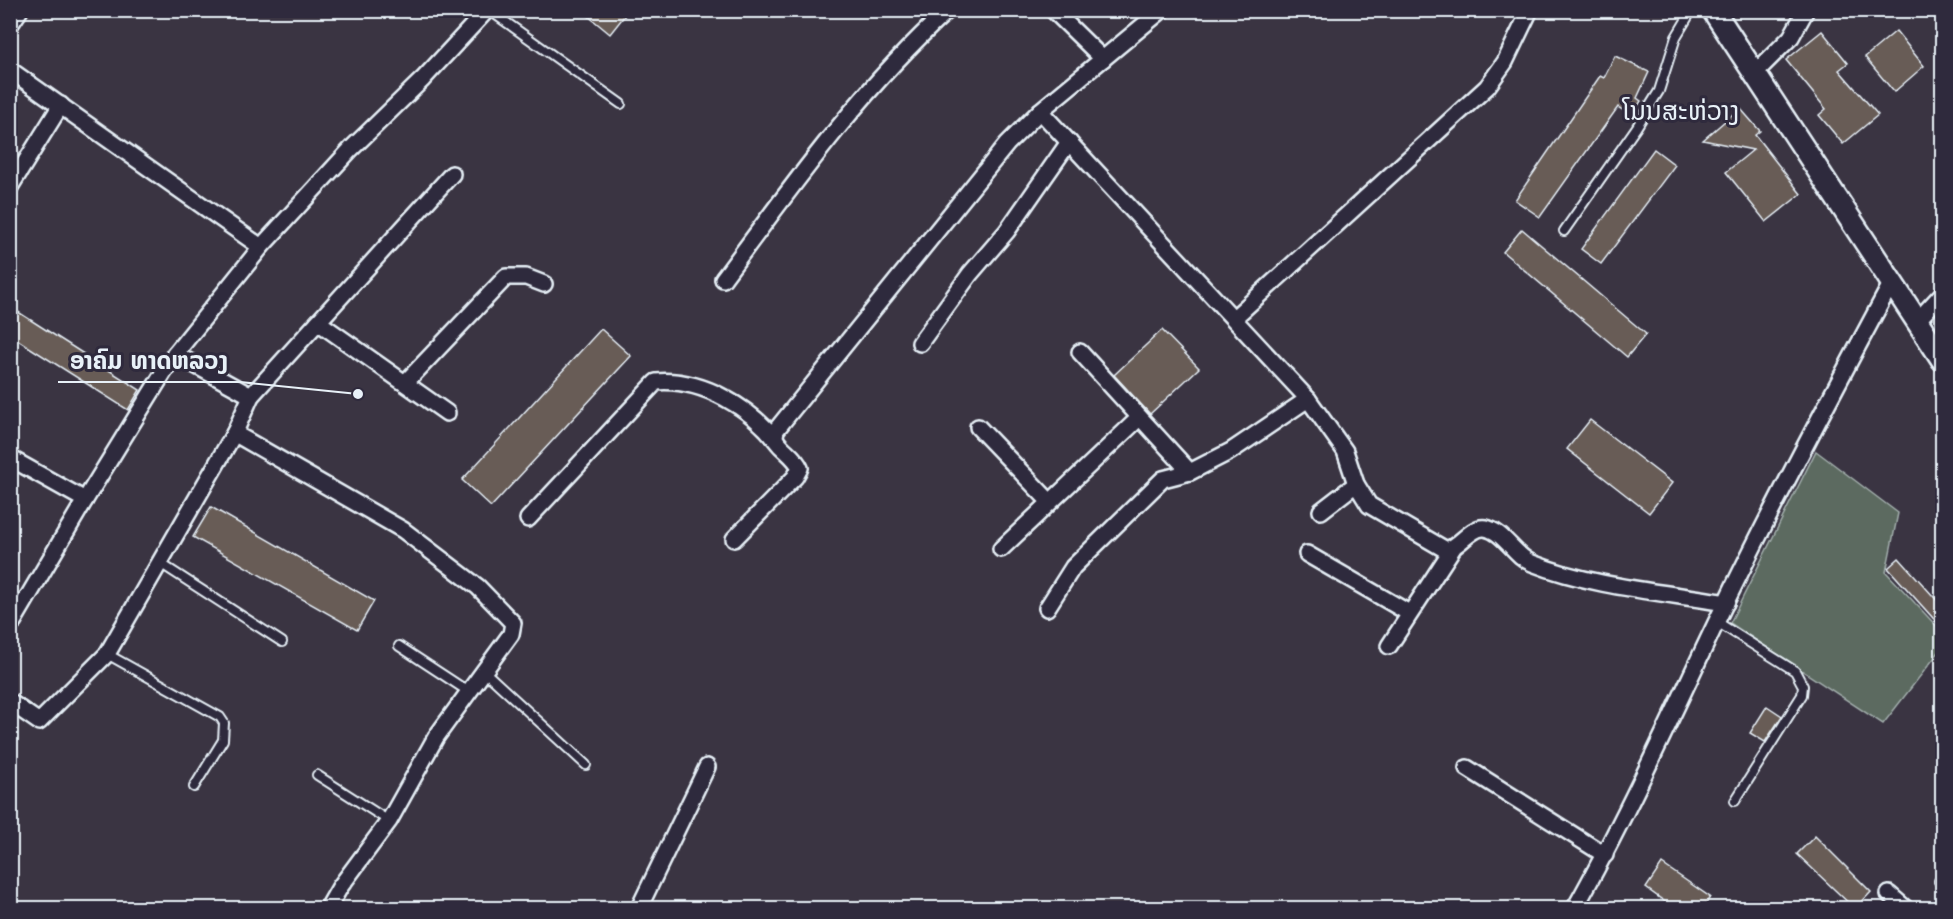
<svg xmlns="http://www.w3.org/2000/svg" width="1953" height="919" viewBox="0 0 1953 919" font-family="'Shantell Sans','Noto Sans Lao',sans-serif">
<rect width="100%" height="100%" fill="#3a3442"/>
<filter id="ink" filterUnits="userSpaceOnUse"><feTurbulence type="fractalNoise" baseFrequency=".0167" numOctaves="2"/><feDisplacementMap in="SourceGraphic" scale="12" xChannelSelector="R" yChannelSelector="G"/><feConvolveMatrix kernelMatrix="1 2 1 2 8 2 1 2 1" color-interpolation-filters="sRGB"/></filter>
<g filter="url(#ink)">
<path fill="#5c6a60" stroke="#a2aeac" stroke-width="1.5" d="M1816 451 1898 513 1886 572 1942 632V648L1883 724 1730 623Z"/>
<g fill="#675b57" stroke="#e8f1f8" stroke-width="1.5">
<path d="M581 10H629L610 34Z"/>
<path d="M1822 31 1848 63 1839 70 1878 115 1843 144 1819 115 1826 109 1786 60Z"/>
<path d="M1896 31 1924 66 1894 92 1865 57Z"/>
<path d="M1615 56 1649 72 1637 98 1641 101 1632 116 1618 107 1540 217 1515 200 1600 76 1604 78Z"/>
<path d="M1740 108 1760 131 1755 135 1801 194 1766 222 1726 172 1753 150 1703 140Z"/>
<path d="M1654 149 1675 165 1601 264 1581 249Z"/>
<path d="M1522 229 1646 334 1627 357 1503 252Z"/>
<path d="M15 310 140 390 128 410 10 335V318Z"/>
<path d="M601 329 631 356 491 507 462 480Z"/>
<path d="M1162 330 1199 368 1150 414 1114 375Z"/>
<path d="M1590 420 1672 483 1649 513 1567 449Z"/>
<path d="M211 507 374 601 357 630 193 537Z"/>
<path d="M1899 558 1942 606V628L1888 568Z"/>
<path d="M1767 706 1782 716 1765 742 1750 733Z"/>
<path d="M1815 836 1871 892 1855 909 1797 854Z"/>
<path d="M1662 864 1710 897 1703 909H1675L1646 888Z"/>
</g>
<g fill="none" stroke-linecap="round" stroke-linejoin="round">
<defs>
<g id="service">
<path d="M489 10 621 104"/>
<path d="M1564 231 1636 128 1659 91 1676 37 1692 10"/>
<path d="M160 563 282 642"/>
<path d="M1717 622 1795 671 1803 686 1802 695 1735 801"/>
<path d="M399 646 469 692"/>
<path d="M107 654 220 717 224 723 223 740 194 787"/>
<path d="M484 671 586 765"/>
<path d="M317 775 389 821"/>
<path d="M1939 881 1942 885"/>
</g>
<g id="minor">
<path d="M1053 10 1103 59"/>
<path d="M10 25 20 10"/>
<path d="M10 70 261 247"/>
<path d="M1756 72 1791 37 1806 10"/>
<path d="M1040 111 1308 399 1345 451 1356 484 1369 505 1446 550C1460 547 1471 526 1485 528 1504 531 1514 556 1532 563 1593 587 1662 592 1726 603"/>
<path d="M10 187 61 105"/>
<path d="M723 279C792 186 861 89 948 10"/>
<path d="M1234 318 1487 87 1505 62 1530 10"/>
<path d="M1917 321 1942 294"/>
<path d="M318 322 447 413"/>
<path d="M920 343 970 274 1007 231 1069 142"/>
<path d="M1080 352 1190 472"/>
<path d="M175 354 251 396"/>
<path d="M405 383 506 277H526L544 284"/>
<path d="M978 427 1049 501"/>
<path d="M775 436 776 430 1007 144 1040 111 1162 10"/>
<path d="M10 458 85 500"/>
<path d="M1321 511 1356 484"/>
<path d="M528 519 656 382C702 378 752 408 779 444 786 452 796 458 800 468L795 477 734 539"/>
<path d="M1001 549 1139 418"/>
<path d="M1307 554 1409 613"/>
<path d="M1047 608 1073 567 1163 479 1190 472 1231 451 1308 399"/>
<path d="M10 627 85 500 175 354 261 247 351 149 423 79 487 10"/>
<path d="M1389 646 1453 548"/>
<path d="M10 702 39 722 107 654 235 432"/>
<path d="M1467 768 1605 855"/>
<path d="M1889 894 1905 908"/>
<path d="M328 908 340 887 389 821 436 737 511 634 513 623 478 587 403 530 239 436 235 432 251 396 452 174"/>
<path d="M639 908 707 767"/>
<path d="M1575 908C1630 810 1676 706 1725 604 1778 495 1835 388 1892 282"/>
</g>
<path id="secondary" d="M1713 10 1942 359"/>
</defs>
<use href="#service" stroke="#e8f1f8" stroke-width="12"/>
<use href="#minor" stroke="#e8f1f8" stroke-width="20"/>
<use href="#secondary" stroke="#e8f1f8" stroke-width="26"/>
<use href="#service" stroke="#2f2a3d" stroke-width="8"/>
<use href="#minor" stroke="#2f2a3d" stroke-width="15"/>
<use href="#secondary" stroke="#2f2a3d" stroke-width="21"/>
</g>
</g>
<g text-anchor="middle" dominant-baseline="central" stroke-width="6" stroke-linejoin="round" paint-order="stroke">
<g font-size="26" fill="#e8f1f8" stroke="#2f2a3d">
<text x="1681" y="110">ໂນນສະຫ່ວາງ</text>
</g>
</g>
<path fill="none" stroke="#e8f1f8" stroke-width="2" d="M358 394L240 382H58"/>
<circle fill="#e8f1f8" stroke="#2f2a3d" stroke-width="2" cx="358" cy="394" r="6"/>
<g font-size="24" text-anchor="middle" font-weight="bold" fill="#e8f1f8" stroke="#2f2a3d" stroke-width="6" stroke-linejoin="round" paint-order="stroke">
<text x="149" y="369">ອາຄົມ ທາດຫລວງ</text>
</g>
<rect width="1953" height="919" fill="none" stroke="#2f2a3d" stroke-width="36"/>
<rect x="18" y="18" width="1917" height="883" fill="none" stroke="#e8f1f8" stroke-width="2" filter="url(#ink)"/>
</svg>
